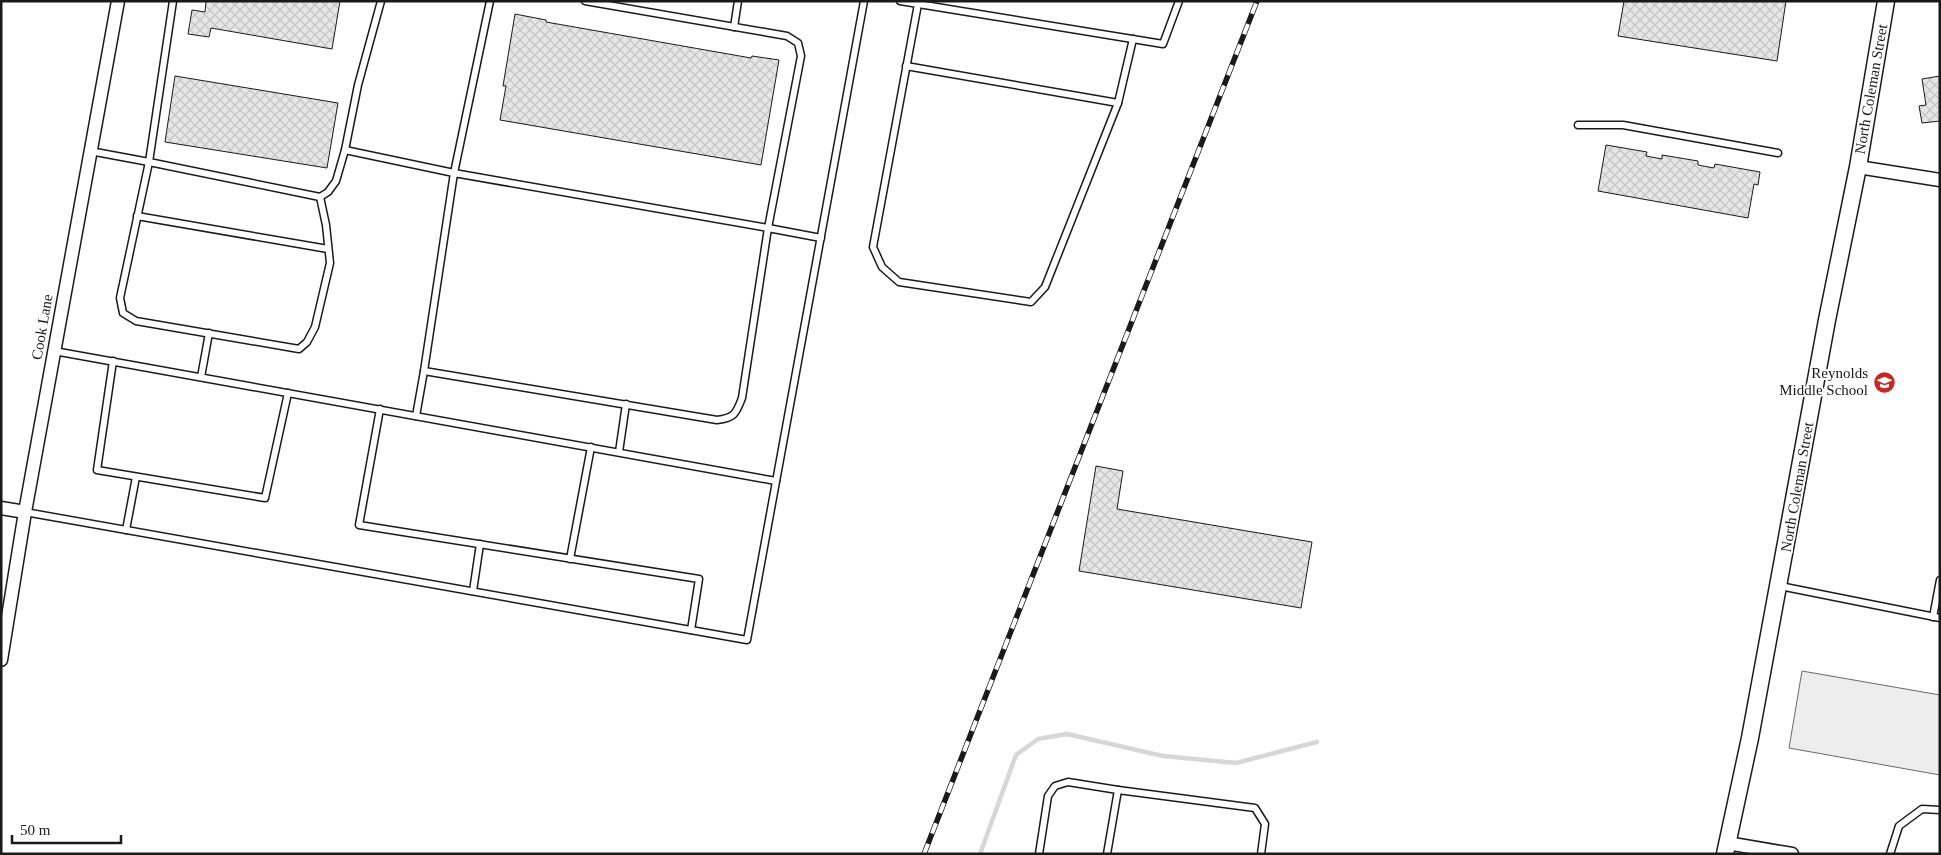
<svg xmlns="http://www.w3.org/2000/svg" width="1941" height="855" viewBox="0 0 1941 855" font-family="'Times New Roman',serif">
<defs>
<pattern id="building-cross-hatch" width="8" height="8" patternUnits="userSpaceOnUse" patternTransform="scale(1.25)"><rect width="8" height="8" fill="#e6e6e6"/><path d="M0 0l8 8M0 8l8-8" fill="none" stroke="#c5c5c5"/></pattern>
</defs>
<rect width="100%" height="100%" fill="#fff"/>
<path fill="#ededed" stroke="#6a6a6a" d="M1802 671 1940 695V775L1789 748Z"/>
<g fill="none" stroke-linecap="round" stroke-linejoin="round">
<path stroke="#d7d7d7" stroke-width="4.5" d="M980 854 1016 755 1038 739 1067 734 1163 756 1236 763 1317 742"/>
</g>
<g fill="url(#building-cross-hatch)" stroke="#1a1a1a">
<path d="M206 1H340L332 49 211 28 209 37 188 34 192 10 205 12Z"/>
<path d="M1624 1H1786L1777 61 1618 36Z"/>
<path d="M515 14 546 20V22L751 58 752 56 779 60 761 165 500 120 506 86H503Z"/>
<path d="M175 76 338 103 327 168 165 142Z"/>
<path d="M1940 76V121L1922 123 1919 106 1926 105 1922 79Z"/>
<path d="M1606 145 1647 152 1646 156 1662 159V155L1698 161V165L1714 168 1715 164 1760 172 1758 185 1754 184 1748 218 1598 191Z"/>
<path d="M1096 466 1123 471 1117 509 1312 542 1301 608 1079 571Z"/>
</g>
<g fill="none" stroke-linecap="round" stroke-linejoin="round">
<defs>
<g id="service">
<path d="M173 1 149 162 320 197 328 192 336 181 345 150 358 85 381 1"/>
<path d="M900 1 1163 44 1179 1"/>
<path d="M918 4 873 247 882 267 899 282 1031 302 1045 287 1118 103 1133 39"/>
<path d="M734 27 738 1"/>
<path d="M906 66 1118 103"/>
<path d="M1578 125H1623L1778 153"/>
<path d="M345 150 454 173 490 1"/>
<path d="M90 151 149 162 120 298 123 313 136 321 299 349 307 342 315 327 330 263 326 225 320 197"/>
<path d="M137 216 328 249"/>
<path d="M54 351 776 481"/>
<path d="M113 361 97 470 265 498 288 393"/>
<path d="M424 371 454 173 768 228 801 56 798 43 787 36 585 1"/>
<path d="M201 377 209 333"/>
<path d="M380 409 359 525 699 579 691 630"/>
<path d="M416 416 424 371 717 420C734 418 736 414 742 398L768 228 821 238"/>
<path d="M619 452 626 404"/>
<path d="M25 512 747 640 864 1"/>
<path d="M126 530 136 477"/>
<path d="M570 559 591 447"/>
<path d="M1780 586 1940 618"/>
<path d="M473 591 480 544"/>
<path d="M1933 617 1940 580"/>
<path d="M1039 854 1048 796 1055 786 1068 782 1118 790"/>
<path d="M1107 854 1118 790 1255 808 1265 824 1261 854"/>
<path d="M1890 854 1899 826 1922 809 1940 810"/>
</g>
<g id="minor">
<path d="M1858 167 1940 180"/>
<path d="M1 508 25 512"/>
<path d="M1 660 25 512 118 1"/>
<path d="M1727 843 1792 854"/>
</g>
<path id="tertiary" d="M1725 854 1750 738 1827 320 1858 167 1886 1"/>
</defs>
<use href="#service" stroke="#1a1a1a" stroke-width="9"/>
<use href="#minor" stroke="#1a1a1a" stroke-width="15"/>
<use href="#tertiary" stroke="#1a1a1a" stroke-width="19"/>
<use href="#service" stroke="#fff" stroke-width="6"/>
<use href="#minor" stroke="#fff" stroke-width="12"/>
<use href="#tertiary" stroke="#fff" stroke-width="16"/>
<defs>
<path id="rail" d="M924 854 1257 1"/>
</defs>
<use href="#rail" stroke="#1a1a1a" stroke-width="5.5"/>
<use href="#rail" stroke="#fff" stroke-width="4" stroke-dasharray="11" stroke-linecap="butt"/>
</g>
<defs>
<symbol id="school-disc" viewBox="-11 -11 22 22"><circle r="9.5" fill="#c62828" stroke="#fff"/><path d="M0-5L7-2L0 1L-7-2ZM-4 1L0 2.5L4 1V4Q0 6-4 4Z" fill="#fff"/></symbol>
</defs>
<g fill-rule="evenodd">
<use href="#school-disc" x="1872" y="370" width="25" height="25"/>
</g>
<g text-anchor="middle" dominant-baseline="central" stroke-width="4" stroke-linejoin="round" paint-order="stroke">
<g font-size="15" fill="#1a1a1a" stroke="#fff">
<text transform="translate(1871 89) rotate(-80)">North Coleman Street</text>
<text transform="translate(42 327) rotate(-80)">Cook Lane</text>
<text transform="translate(1797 487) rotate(-80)">North Coleman Street</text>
</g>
<g font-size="15" fill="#1a1a1a" stroke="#fff" text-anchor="end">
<text x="1868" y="373">Reynolds<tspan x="1868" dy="17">Middle School</tspan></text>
</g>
</g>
<rect width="1941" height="855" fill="none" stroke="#1a1a1a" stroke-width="5"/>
<path d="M12 835v8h109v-8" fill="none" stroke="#1a1a1a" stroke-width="2.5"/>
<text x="20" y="835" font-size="15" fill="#1a1a1a" stroke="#ffffff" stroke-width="4" paint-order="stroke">50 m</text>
</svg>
